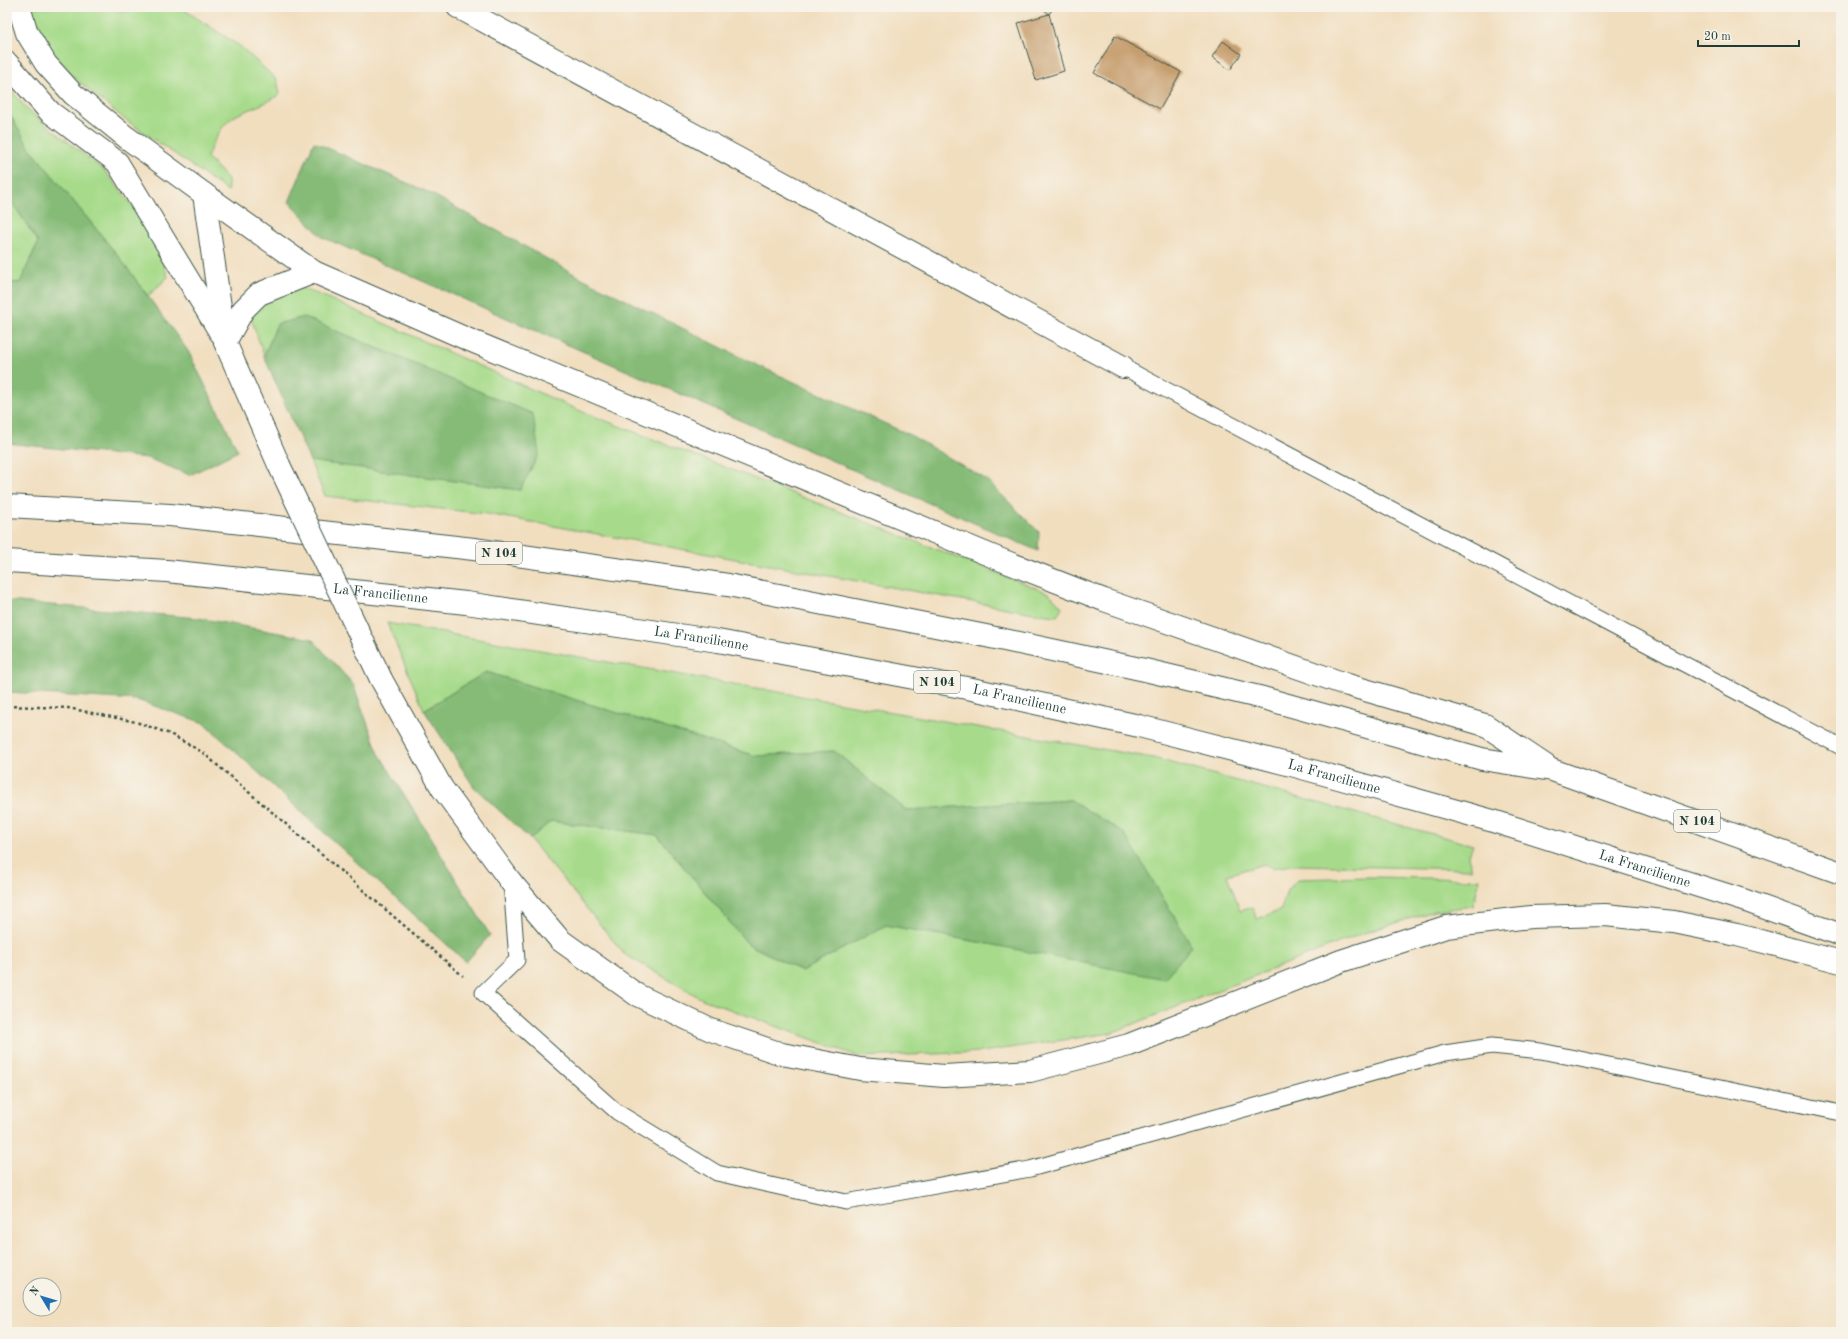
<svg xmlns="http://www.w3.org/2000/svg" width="1848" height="1339" viewBox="0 0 1848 1339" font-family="'Old Standard TT',serif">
<rect width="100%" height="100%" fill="#f7f3e8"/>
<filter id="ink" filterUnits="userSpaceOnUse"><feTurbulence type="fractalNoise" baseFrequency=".025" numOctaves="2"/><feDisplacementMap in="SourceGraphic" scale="8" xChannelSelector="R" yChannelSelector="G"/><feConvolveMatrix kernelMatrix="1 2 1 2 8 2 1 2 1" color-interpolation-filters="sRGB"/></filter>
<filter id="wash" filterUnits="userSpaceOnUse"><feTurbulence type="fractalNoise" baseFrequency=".012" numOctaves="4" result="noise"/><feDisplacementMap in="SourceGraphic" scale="16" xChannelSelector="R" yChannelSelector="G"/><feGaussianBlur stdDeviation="0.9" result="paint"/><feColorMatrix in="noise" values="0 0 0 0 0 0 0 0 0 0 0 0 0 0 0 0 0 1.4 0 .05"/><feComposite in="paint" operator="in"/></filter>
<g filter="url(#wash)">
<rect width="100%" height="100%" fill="#f1debf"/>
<g fill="#a7db8b" stroke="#638c60">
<path d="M29 7H112L119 13 146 7H180L241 47 277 80 280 94C267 104 250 108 235 116 220 125 214 142 207 157L228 179V191L123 118 77 80 45 46 31 20Z"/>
<path d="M7 86 30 112 104 170 152 231 168 277 148 296 119 257 29 147 7 110Z"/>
<path d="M7 194 38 242 20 283 7 282Z"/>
<path d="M297 287 323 296 578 410 1049 593 1062 607 1057 616 1039 614 487 514 325 496 310 461 520 490 277 324 264 356 250 315 267 298Z"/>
<path d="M387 623 1153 758 1473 845 1468 857 1472 869 1293 865 1272 868 1264 864 1227 875 1240 911 1252 907 1257 919 1281 910 1287 890 1298 879 1371 877 1480 879 1473 906 1434 911 1361 934 1111 1033 982 1052 860 1057 702 999 624 954 530 839 551 821 657 835 748 944 802 971 886 925 989 944 1071 800 906 810 834 751 756 756 486 672 424 710Z"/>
</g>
<g fill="#85bb77" stroke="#527c56">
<path d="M7 110 29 147 119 257 188 351 238 451 190 475 147 458 7 443V282L20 283 38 242 7 194Z"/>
<path d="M314 142 430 193 574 274 746 360 912 436 987 480 1039 532 1038 551 322 237 289 202Z"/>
<path d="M304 317 533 414 539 454 520 490 310 461 264 356 277 324Z"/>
<path d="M7 601 198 618 312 639 353 684 378 752 490 935 466 962 204 723 137 700 7 692Z"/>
<path d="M486 672 756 756 834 751 906 810 1071 800 1124 833 1192 946 1164 979 989 944 886 925 802 971 748 944 657 835 551 821 530 839 474 787 424 710Z"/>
</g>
<g id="blocks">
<g fill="#c69d6d">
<path d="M1041 7H1054L1049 14Z"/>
<path d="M1049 14 1064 71 1036 80 1018 23Z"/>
<path d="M1115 36 1181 72 1160 109 1094 73Z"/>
<path d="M1223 41 1241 54 1230 70 1212 57Z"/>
</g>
</g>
</g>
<g filter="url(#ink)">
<use href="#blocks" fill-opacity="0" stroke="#3e5549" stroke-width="1"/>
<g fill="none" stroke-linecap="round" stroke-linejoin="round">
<defs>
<g id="service">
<path d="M1123 367 1841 747"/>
<path d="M511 882 517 960 483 993 617 1112 717 1173 846 1202 1030 1169 1445 1053 1492 1046 1541 1051 1841 1113"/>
</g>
<path id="minor" d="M458 7 1123 367"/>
<g id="secondary">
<path d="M225 342 279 465"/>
<path d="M381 679 442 788 511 882"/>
</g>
<g id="trunk">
<path d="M19 7 27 33 46 64 73 94 126 137 204 194 225 342"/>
<path d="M7 63 50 112 117 162 220 332"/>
<path d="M204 194 314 272 467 339 999 559 1104 600 1348 685 1485 725 1546 766"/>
<path d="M225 342 243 310 259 294 314 272"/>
<path d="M7 506 170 515 474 549 728 585 986 636 1145 670 1263 698 1482 759 1552 770 1841 873"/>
<path id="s1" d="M7 561 167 571 466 603 718 641 972 689 1139 726 1295 766 1493 821 1746 901 1841 935"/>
<path d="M511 882 560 940 637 995 711 1030 782 1054 860 1069 944 1076 1030 1071 1129 1045 1341 961 1446 927 1531 917 1605 915 1674 922 1737 935 1841 962"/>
</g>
</defs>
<use href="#service" stroke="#3e5549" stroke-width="17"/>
<use href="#minor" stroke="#3e5549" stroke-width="24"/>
<use href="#secondary" stroke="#3e5549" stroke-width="24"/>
<use href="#trunk" stroke="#3e5549" stroke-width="24"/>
<path stroke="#3e5549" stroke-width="2.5" stroke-dasharray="3 3" stroke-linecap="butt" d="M7 706 68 708 136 722 170 734 202 752 463 976"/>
<use href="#service" stroke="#fff" stroke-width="15"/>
<use href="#minor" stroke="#fff" stroke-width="22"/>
<use href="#secondary" stroke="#fff" stroke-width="22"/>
<use href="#trunk" stroke="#fff" stroke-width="22"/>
<defs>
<path id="secondary-bridge" d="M279 465 381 679"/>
</defs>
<use href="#secondary-bridge" stroke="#3e5549" stroke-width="24" stroke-linecap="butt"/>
<use href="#secondary-bridge" stroke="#fff" stroke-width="22"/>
</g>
</g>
<g text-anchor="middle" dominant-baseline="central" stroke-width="3.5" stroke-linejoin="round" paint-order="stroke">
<g fill="#f7f3e8" stroke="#60746a" stroke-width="1">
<rect x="476" y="542" width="46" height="22" rx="3"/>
<rect x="914" y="671" width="46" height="22" rx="3"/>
<rect x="1674" y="810" width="46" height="22" rx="3"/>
</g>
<g font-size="13" font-weight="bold" fill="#1f3d34">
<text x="499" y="553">N 104</text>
<text x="937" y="682">N 104</text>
<text x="1697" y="821">N 104</text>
</g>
<g font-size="14" fill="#1f3d34" stroke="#f7f3e8">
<text stroke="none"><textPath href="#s1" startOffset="375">La Francilienne</textPath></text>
<text stroke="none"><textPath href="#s1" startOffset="699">La Francilienne</textPath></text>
<text stroke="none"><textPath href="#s1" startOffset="1023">La Francilienne</textPath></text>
<text stroke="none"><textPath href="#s1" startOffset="1347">La Francilienne</textPath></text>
<text stroke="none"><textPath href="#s1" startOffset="1671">La Francilienne</textPath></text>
</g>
</g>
<rect width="1848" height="1339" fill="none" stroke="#f7f3e8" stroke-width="24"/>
<g transform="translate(42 1297) rotate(308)"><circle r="19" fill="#f7f3e8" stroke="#a1aaa0"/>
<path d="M0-3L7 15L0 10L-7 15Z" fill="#1f6fb2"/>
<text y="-6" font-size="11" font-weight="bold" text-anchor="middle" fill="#1f3d34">N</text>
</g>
<path d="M1698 40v6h101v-6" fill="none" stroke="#1f3d34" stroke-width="2"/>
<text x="1704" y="40" font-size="12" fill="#1f3d34" stroke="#f7f3e8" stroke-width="3" paint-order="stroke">20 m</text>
</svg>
